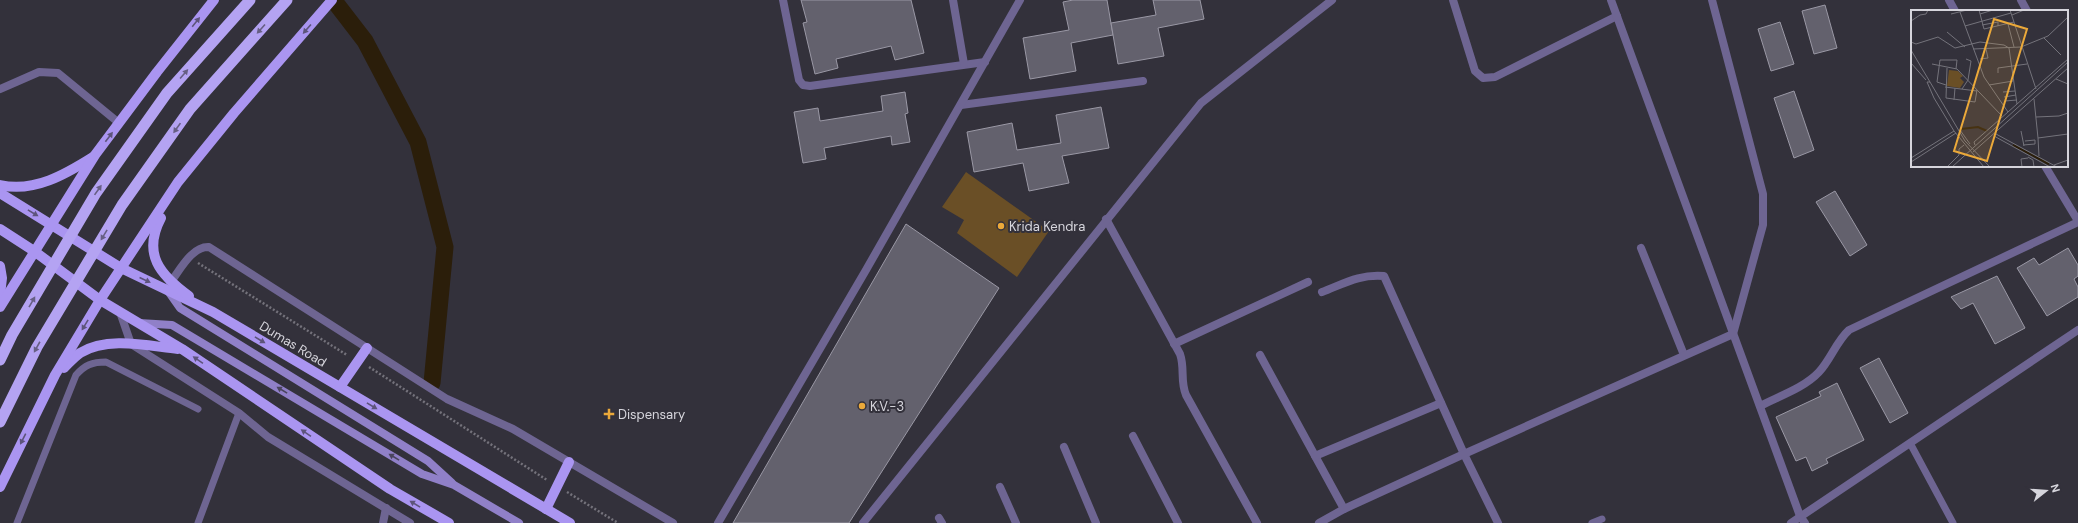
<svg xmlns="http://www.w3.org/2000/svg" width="2078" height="523" viewBox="0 0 2078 523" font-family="'DM Sans',sans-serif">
<rect width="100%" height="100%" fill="#33313b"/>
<path fill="#6a4f26" d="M966 172 1049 231 1017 277 957 233 964 220 942 207Z"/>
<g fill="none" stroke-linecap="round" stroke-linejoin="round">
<path stroke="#2b1e0a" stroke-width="17" d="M335 2 365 41 418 142 445 247 432 383"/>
</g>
<g fill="#63616d" stroke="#9a98a5">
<path d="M801 0H911L924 53 895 60 891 46 836 59 838 68 815 74 803 23 807 22Z"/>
<path d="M1073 0H1107L1113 35 1071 43 1076 71 1030 79 1023 38 1069 30 1063 2Z"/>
<path d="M1153 0H1200L1204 19 1158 28 1164 56 1118 64 1111 23 1156 15Z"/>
<path d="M1825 5 1837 48 1814 54 1802 11Z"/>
<path d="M1780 22 1794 64 1771 71 1758 29Z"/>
<path d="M1794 91 1814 150 1794 158 1774 98Z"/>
<path d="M905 92 908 113 905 114 910 142 892 145 891 136 824 148 826 159 803 163 794 112 818 108 820 121 883 111 881 96Z"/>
<path d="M1101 107 1109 148 1062 156 1069 183 1029 191 1023 163 974 172 967 132 1012 123 1017 150 1061 143 1056 115Z"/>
<path d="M1835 191 1867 245 1850 256 1816 202Z"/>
<path d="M906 224 999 288 849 523H733Z"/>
<path d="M2068 248 2078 265V276L2074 279 2078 287V297L2047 316 2017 268 2034 258 2039 265Z"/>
<path d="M1997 276 2025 328 1995 344 1973 303 1961 309 1951 297Z"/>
<path d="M1879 358 1908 413 1890 423 1860 368Z"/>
<path d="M1837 383 1864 440 1826 459 1828 463 1812 471 1806 457 1796 461 1776 417 1821 396 1819 392Z"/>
</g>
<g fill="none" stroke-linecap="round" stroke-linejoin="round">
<g stroke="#74727b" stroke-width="2.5" stroke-dasharray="2 2" stroke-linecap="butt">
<path d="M198 263 347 355"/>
<path d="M369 367 547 480"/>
<path d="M567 492 618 523"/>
</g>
<g stroke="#6e6592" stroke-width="7">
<path d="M1910 443 1953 523"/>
<path d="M17 523 76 375C85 365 92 362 106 362L198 409"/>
<path d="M198 523 239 413"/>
<path d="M1592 523 1602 519"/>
</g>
<g stroke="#6e6592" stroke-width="8">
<path d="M783 0 799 80 803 85 810 86 985 62"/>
<path d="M953 0 964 64"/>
<path d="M1453 0 1475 71 1483 78 1495 77 1617 16"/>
<path d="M1611 0 1800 516 1805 523"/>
<path d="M1949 0 1955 11"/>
<path d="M2021 0 2027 11"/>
<path d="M0 89 39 72 58 73 119 123"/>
<path d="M961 105 1143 81"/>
<path d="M2045 166 2078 221"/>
<path d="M1106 219 1180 354C1185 368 1180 381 1186 395L1257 523"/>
<path d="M1641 248 1684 355"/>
<path d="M1322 292C1345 283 1360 274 1384 276L1464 454 1498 523"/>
<path d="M1174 344 1308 282"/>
<path d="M1260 355 1344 509"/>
<path d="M1760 406C1779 396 1804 388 1819 372 1831 359 1836 342 1849 330L2078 222"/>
<path d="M1133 436 1178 523"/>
<path d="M1064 447 1096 523"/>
<path d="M1315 456 1441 403"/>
<path d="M1000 487 1016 523"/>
<path d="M939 518 942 523"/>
<path d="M718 523 866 270 1020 0"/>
<path d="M863 523 1201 103 1332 0"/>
<path d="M1319 523 1344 509 1464 454 1733 334 1763 225V194L1712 0"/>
<path d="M1791 523 2078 330"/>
</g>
<g stroke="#6e6592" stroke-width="8">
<path d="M170 283C180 270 192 246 209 247L447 399 513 429 673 523"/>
<path d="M120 312 131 344 239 413 268 437 410 523"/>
<path d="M383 523 386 508"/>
</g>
<g stroke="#9080c8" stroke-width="8">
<path d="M168 291 180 308 428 461 452 483"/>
<path d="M139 323 172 325 422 474 454 485 519 523"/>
</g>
<g stroke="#aa95f1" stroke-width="10">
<path d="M0 185C34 193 66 174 93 157"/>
<path d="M0 193 121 268 213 312 570 523"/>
<path d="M161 218C142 254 160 275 189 296"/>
<path d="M0 229 34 251 100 300 182 349 390 489 449 523"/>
<path d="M0 266 2 278 0 295"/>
<path d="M0 307 95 155 157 72 214 0"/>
<path d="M64 368C69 363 74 357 80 353 108 336 148 346 178 349"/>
<path d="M340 387 367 348"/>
<path d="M0 487 55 375 100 300 178 182 234 113 332 0"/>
<path d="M546 509 569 462"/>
</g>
<g stroke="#b4a3f2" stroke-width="11">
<path d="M0 360 12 335 96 193 167 93 250 0"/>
<path d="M0 422 37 347 122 205 190 109 287 0"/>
</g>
</g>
<defs><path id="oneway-solid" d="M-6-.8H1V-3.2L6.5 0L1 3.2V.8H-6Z"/></defs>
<g fill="#5d547b">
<use href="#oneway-solid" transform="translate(196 22) rotate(-51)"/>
<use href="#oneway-solid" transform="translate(307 29) rotate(131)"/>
<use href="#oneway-solid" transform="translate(109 137) rotate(-53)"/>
<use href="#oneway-solid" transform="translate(33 213) rotate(31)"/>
<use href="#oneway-solid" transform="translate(145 280) rotate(25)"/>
<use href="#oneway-solid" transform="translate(85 325) rotate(121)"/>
<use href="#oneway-solid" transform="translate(260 340) rotate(31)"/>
<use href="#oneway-solid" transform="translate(198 360) rotate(-146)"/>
<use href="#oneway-solid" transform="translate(372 406) rotate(31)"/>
<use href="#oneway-solid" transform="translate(306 433) rotate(-146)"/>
<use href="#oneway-solid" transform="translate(23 439) rotate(117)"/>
<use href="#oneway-solid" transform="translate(415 504) rotate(-149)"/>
</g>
<g fill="#675f84">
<use href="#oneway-solid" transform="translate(261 29) rotate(132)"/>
<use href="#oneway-solid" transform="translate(184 74) rotate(-49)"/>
<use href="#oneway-solid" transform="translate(177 128) rotate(125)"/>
<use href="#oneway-solid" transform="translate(98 190) rotate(-55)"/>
<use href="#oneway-solid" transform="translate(104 235) rotate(121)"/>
<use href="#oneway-solid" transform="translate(32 302) rotate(-60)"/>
<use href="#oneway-solid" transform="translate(37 347) rotate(119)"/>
</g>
<g fill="#4a455e">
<use href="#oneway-solid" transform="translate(282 390) rotate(-149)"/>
<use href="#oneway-solid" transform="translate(394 457) rotate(-149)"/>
</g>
<g fill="#eba93a" stroke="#33313b" stroke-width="1.5">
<circle cx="1001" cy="226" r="4"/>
<circle cx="862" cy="406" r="4"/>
<path d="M607 408h4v4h4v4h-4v4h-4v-4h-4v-4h4z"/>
</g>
<g text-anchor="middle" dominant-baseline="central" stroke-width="4" stroke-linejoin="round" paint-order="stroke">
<g font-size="13" fill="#d6d5dc" stroke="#33313b" text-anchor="start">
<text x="1009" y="226">Krida Kendra</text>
<text x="870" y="406">K.V.-3</text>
<text x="618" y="414">Dispensary</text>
</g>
<g font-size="13" fill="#d6d5dc" stroke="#33313b">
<text transform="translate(293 344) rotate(31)">Dumas Road</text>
</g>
</g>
<g transform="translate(1911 10)">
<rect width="157" height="157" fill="#33313b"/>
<path d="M38 60 47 61 52 66 49 68 53 72 49 78 36 76Z" fill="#6a4f26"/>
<path fill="none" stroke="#2b1e0a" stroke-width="2" d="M50 119 67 117 76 121M102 135 138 154"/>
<path fill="none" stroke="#74737b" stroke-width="1" d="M68 0 73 19 103 12M99 0 125 79M49 2 73 67 97 102M40 4 56 0M69 4 82 0M101 5 113 0M0 11 9 5 15 4 17 0M97 14 103 37M71 15 87 12V16M54 16 100 3M36 22 54 37M133 28 150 45M0 32 5 34 27 27 44 38 69 32 93 35 98 38 106 94M62 39 110 37 137 26 157 7M0 40 54 131 79 157M69 49 77 48 75 39M0 53 15 70M21 54 46 59 91 106M36 58 35 88 64 92 66 80M87 63V58L116 54M145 69 157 74M19 72H16L23 88 43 121 73 157M35 75 26 72 29 50H46L45 59M78 75 102 71M34 77 66 81M51 79 57 70 60 51 55 49M92 82 104 81M93 87 105 85M123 89 127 128M43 90 44 78M94 91 106 90M125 107 148 106 157 103M49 120 59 134M110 121 113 136M85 124 146 157M83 126 139 157M64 135 63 132 157 49M112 135 124 134V130L114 131M62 142 157 58M128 146 127 128 157 124M117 147 122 150 123 157M0 148 43 121M0 152 45 123M143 155 157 150M36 157 48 145V139L53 135M41 157 157 52M111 157 110 149 117 148"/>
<path fill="#eba93a" fill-opacity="0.15" stroke="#eba93a" stroke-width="2" d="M83 9 116 19 76 151 43 141Z"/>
<rect width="157" height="157" fill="none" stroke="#d6d5dc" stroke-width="2"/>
</g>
<g transform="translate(2046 491) rotate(73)" stroke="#33313b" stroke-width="3" paint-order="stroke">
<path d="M0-3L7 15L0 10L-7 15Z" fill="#d6d5dc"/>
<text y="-6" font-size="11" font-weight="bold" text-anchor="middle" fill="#d6d5dc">N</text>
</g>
</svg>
